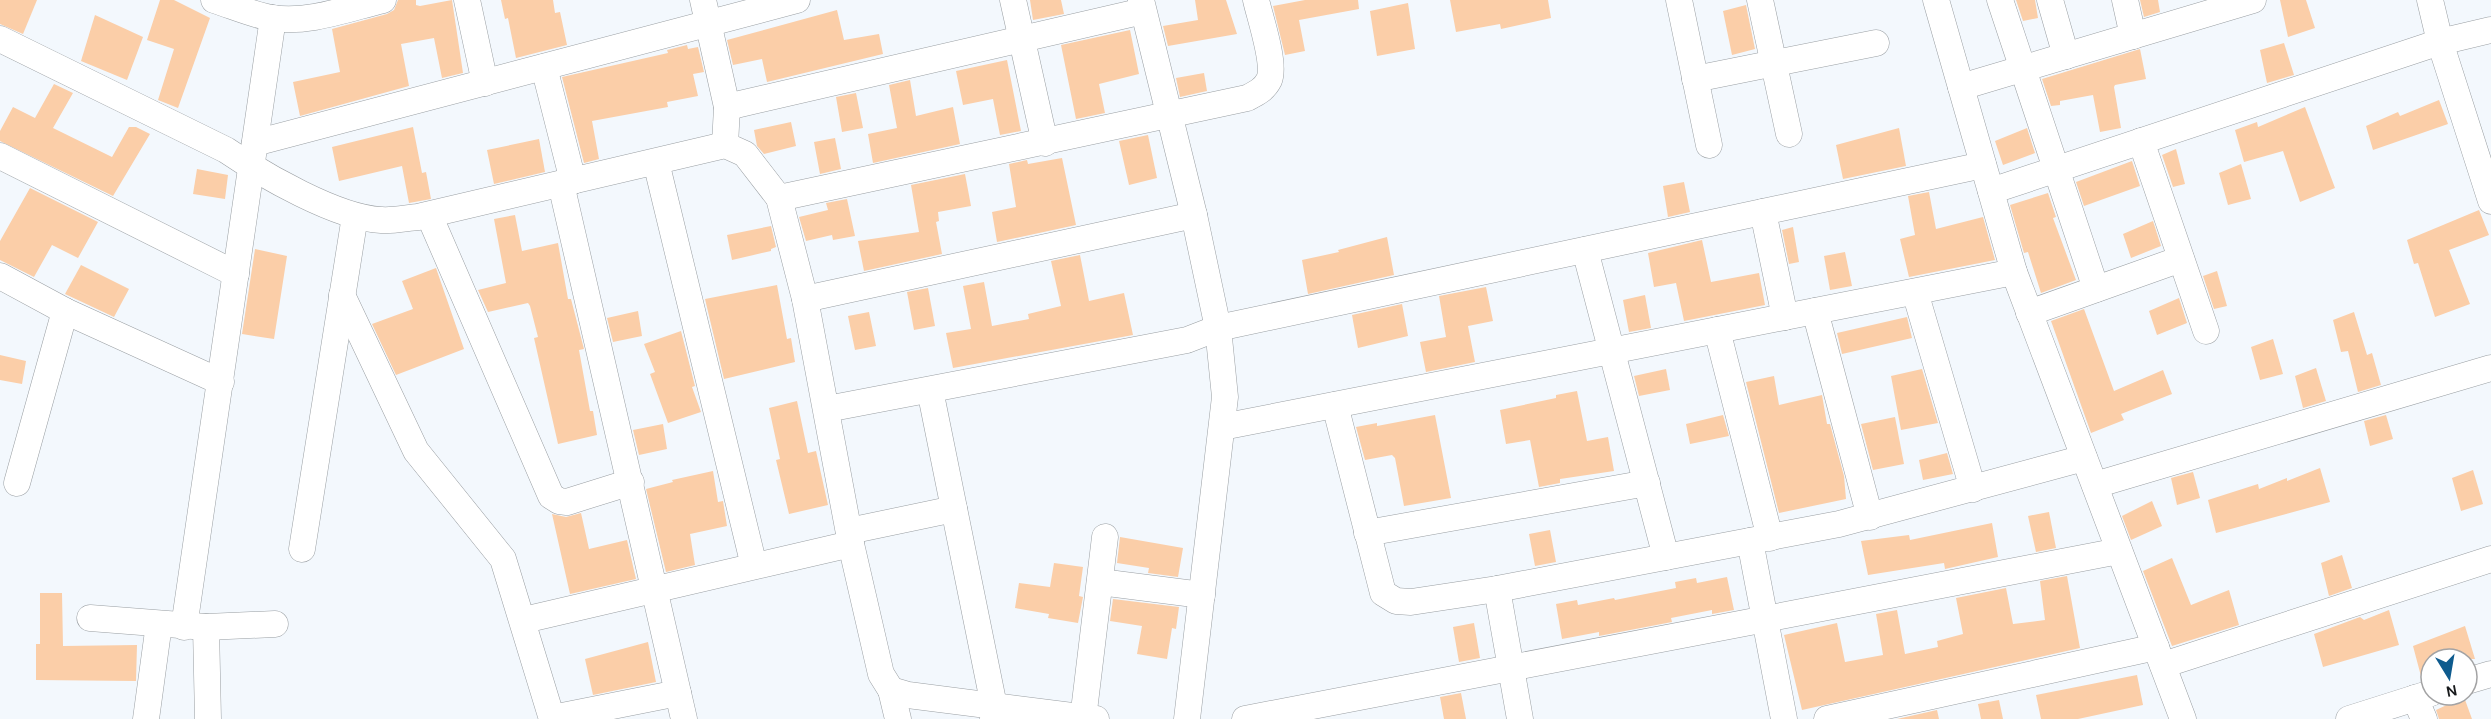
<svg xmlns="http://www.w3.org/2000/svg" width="2491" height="719" viewBox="0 0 2491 719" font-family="Karla,sans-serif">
<rect width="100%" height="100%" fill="#f3f8fd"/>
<g fill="#fbcea8">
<path d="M0 0H37L23 34 0 24Z"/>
<path d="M160 0H174L210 18 178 108 158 100 174 49 147 40Z"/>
<path d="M398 0H416V5L420 6 452 0 463 73 442 78 434 38 401 44 409 86 300 116 293 82 340 72 332 29 387 14 394 10Z"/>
<path d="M501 0H553L555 13 560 12 567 45 516 58 508 18 505 19Z"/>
<path d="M1030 0H1061L1064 14 1033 20Z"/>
<path d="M1195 0H1226L1237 34 1168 46 1163 26 1198 20Z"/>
<path d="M1305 0H1358L1359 9 1299 20 1305 51 1285 55 1273 6Z"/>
<path d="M1450 0H1548L1551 18 1501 29 1500 24 1456 32Z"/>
<path d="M2016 0H2035L2038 18 2023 21Z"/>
<path d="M2140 0H2158L2160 12 2144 17Z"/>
<path d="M2280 0H2306L2315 28 2288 37Z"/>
<path d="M1408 3 1415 49 1377 56 1370 11Z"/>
<path d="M1746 5 1755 49 1732 55 1723 11Z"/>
<path d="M837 10 844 40 879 34 883 54 767 82 762 59 733 65 727 40Z"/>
<path d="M95 15 143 37 127 80 81 61Z"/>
<path d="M1130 30 1139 74 1099 84 1105 113 1076 119 1061 45Z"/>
<path d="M2284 43 2294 75 2267 83 2260 50Z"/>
<path d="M687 45 688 49 698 47 704 72 693 74 698 96 667 102 668 107 592 121 599 159 584 163 562 77 668 53 667 50Z"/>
<path d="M2140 49 2146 79 2115 85 2114 87 2121 128 2100 132 2093 95 2060 101V105L2051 106 2042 79Z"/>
<path d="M1007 60 1021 131 1000 135 993 99 963 105 956 71Z"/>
<path d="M1204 73 1207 91 1180 97 1176 78Z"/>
<path d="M910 80 916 116 953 107 960 144 873 163 868 134 897 128 889 85Z"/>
<path d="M54 84 73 93 53 128 112 157 129 127H136L150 134 113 196 0 141V131L13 107 35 118Z"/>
<path d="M856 93 863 128 842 132 836 97Z"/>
<path d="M2439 100 2448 124 2373 150 2366 126 2398 112 2400 116Z"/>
<path d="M2305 107 2335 188 2300 202 2283 151 2244 162 2235 130 2257 122 2258 127Z"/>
<path d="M791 122 796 146 764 154 757 146 754 130Z"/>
<path d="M413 127 422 173 426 172 431 199 409 203 402 166 339 181 332 147Z"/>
<path d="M1899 128 1906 166 1843 179 1836 145Z"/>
<path d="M2027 128 2035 153 2003 165 1995 141Z"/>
<path d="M1148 135 1157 178 1129 185 1119 141Z"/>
<path d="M835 138 841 169 820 174 814 142Z"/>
<path d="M539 139 545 172 494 184 487 150Z"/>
<path d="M2176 149 2185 184 2173 187 2162 155Z"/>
<path d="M1062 158 1076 225 997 242 992 212 1016 207 1009 164 1027 160 1028 164Z"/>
<path d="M2132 161 2140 186 2084 206 2076 182Z"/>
<path d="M2241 164 2251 199 2228 205 2219 173Z"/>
<path d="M197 169 228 175 225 199 193 194Z"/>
<path d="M965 174 971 206 938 212 939 221 936 222 942 254 864 271 858 241 919 232 911 185Z"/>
<path d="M1684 182 1690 212 1668 217 1663 186Z"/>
<path d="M30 188 98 222 78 258 52 245 34 277 0 260V241Z"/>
<path d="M1929 192 1936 229 1983 217 1995 260 1909 277 1900 239 1915 235 1908 196Z"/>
<path d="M2048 193 2056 217 2053 218 2076 280 2041 293 2028 252 2024 253 2010 205Z"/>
<path d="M847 199 855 236 833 240 832 235 806 241 799 217 828 210 826 203Z"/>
<path d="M2479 210 2489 235 2449 250 2470 304 2435 317 2418 263 2414 264 2407 240Z"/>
<path d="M515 215 522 251 558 243 568 299H571L584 349 579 350 590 411H593L597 435 558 444 534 338 538 337 530 306 528 303 488 312 478 290 506 283 494 219Z"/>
<path d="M2153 221 2161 246 2131 258 2123 234Z"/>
<path d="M771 226 776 247 771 249V251L732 260 727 235Z"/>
<path d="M1793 227 1799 262 1789 264 1782 230Z"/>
<path d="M1387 237 1394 275 1308 294 1302 260 1339 252 1338 250Z"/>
<path d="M1702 240 1711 282 1759 273 1765 305 1684 321 1676 283 1654 287 1648 253Z"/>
<path d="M255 249 287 256 274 339 242 334Z"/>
<path d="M1845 252 1852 286 1830 290 1824 256Z"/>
<path d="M1080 255 1089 301 1124 293 1133 335 953 368 946 333 971 329 963 286 984 282 992 326 1029 319 1028 314 1061 306 1051 261Z"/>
<path d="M81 265 129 289 114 317 65 294Z"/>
<path d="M436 268 464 349 396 375 372 324 413 309 402 281Z"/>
<path d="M2217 271 2227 306 2214 309 2203 276Z"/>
<path d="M777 285 787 339 791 338 795 362 724 379 705 299Z"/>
<path d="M1486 287 1493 321 1468 326 1475 362 1426 372 1420 342 1446 337 1439 296Z"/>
<path d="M928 288 935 326 914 330 907 292Z"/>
<path d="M1645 295 1651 328 1629 332 1623 300Z"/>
<path d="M2179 298 2187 323 2157 335 2149 311Z"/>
<path d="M1402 304 1408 336 1358 348 1352 315Z"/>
<path d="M2084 309 2114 391 2163 370 2172 394 2121 414 2124 420 2091 433 2051 321Z"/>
<path d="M638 311 642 336 613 342 607 318Z"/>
<path d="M869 312 876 346 855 350 848 316Z"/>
<path d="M2354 312 2367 355 2372 353 2381 385 2358 392 2348 351 2341 352 2333 320Z"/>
<path d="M1907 317 1912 338 1842 354 1837 333Z"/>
<path d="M681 331 695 386 692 387 701 412 668 423 650 374 655 372 644 344Z"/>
<path d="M2273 339 2283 374 2260 380 2251 347Z"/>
<path d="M0 355 26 361 22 384 0 380Z"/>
<path d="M2316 368 2326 401 2303 408 2295 376Z"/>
<path d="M1666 369 1670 390 1639 396 1634 376Z"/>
<path d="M1922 369 1938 423 1901 430 1891 376Z"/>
<path d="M1774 376 1779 405 1822 395 1827 424H1830L1844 476 1846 499 1779 513 1746 382Z"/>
<path d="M1577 391 1587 441 1608 437 1614 471 1560 479V483L1539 487 1530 440 1506 444 1500 410 1556 398V395Z"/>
<path d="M797 401 808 453 816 451 828 505 789 514 776 460 780 459 769 408Z"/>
<path d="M1435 415 1451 498 1404 506 1395 458 1392 455 1365 460 1356 427 1377 423V426Z"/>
<path d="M1723 415 1729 436 1690 444 1686 424Z"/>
<path d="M2386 415 2393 439 2370 446 2364 421Z"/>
<path d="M1895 417 1904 464 1873 470 1861 424Z"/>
<path d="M663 424 667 449 639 455 633 430Z"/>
<path d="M1947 453 1953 474 1923 480 1919 460Z"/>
<path d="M2320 468 2330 502 2216 533 2208 500 2258 484 2259 489 2287 478V481Z"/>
<path d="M2473 470 2483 504 2461 511 2452 478Z"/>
<path d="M713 471 718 502 723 501 727 526 690 534 695 565 666 572 646 489 673 482 672 480Z"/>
<path d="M2193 472 2200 498 2177 505 2171 478Z"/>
<path d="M2152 501 2162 526 2131 540 2122 516Z"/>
<path d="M2049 512 2056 548 2036 552 2028 516Z"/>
<path d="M581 513 589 549 627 540 636 579 570 594 552 514 566 517Z"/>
<path d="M1992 523 1998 557 1945 569 1944 563 1868 575 1861 541 1909 535 1910 540Z"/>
<path d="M1550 530 1556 562 1535 566 1529 534Z"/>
<path d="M1120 537 1183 548 1178 577 1148 573 1149 568 1117 563Z"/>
<path d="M2342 555 2352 588 2329 596 2321 563Z"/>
<path d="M2172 558 2191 605 2229 590 2239 625 2172 646 2143 571Z"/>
<path d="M1054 563 1083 567 1079 596 1083 597 1078 623 1048 618 1049 614 1015 608 1019 583 1050 587Z"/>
<path d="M2067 576 2080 648 1802 710 1784 635 1837 623 1845 662 1883 655 1876 614 1897 610 1905 654 1938 647 1937 641 1963 634 1956 598 2006 588 2013 624 2045 620 2040 581Z"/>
<path d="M1727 577 1734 610 1712 614V610L1671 618 1672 622 1599 636V632L1562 639 1556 604 1577 600 1578 605 1614 598 1615 600 1676 588 1675 582 1696 578 1697 583Z"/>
<path d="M40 593H62L63 646 137 645 136 681 36 680V644H40Z"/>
<path d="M1113 599 1179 607 1176 629 1172 628 1167 659 1137 654 1142 626 1110 621Z"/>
<path d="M2389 610 2399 645 2323 667 2314 634 2360 617 2364 620Z"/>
<path d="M1474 623 1480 658 1459 662 1453 627Z"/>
<path d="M2465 626 2475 659H2431V678L2422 680 2413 646Z"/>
<path d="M648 642 656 682 593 695 585 659Z"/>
<path d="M2137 675 2143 705 2078 719H2041L2036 695Z"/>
<path d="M1461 693 1466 719H1444L1440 697Z"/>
<path d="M2464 697 2472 719H2439L2436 710Z"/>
<path d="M1999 700 2003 719H1981L1978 704Z"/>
<path d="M1937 710 1939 719H1897Z"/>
</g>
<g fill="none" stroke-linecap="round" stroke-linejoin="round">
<defs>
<g id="street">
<path d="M214 0C233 6 253 15 272 18 308 24 349 8 383 0"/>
<path d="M467 0 485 83"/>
<path d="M703 0 727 107 725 145"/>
<path d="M1013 0 1045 143"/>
<path d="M1141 0 1194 215 1218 328 1225 397 1187 719"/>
<path d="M1679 0 1709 145"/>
<path d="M1760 0 1789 134"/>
<path d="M1936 0 2014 272 2183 719"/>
<path d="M2000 0 2096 289"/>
<path d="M2050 0 2066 56"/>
<path d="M2125 0 2133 36"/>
<path d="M2430 0 2440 42 2491 201"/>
<path d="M0 39 226 150C263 175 337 218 381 220 393 221 406 218 418 217L725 145 745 154 779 198 805 299 851 544 881 674 891 690 908 695 1096 719"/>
<path d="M544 67 573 181"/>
<path d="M1695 79 1876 43"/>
<path d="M1961 87 2253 0"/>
<path d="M727 107 1143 11"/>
<path d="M2141 141 2206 331"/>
<path d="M255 143 797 0"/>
<path d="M0 156 236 274"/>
<path d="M656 162 754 566"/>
<path d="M561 184 684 719"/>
<path d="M1991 191 2440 42 2491 30"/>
<path d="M779 198 1247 98C1255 94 1264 90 1269 80 1276 64 1260 18 1256 0"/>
<path d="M1763 212 1785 317"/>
<path d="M429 215 551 496 559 501 567 502 631 482"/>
<path d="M1585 250 1666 557"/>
<path d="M0 276 65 311 221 382"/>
<path d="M1915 292 1973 489"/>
<path d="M342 295 416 451 503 559 552 719"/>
<path d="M805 299 1194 215"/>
<path d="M1815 311 1870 517"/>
<path d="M2029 313 2181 259"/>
<path d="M1717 330 1770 538"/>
<path d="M930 390 994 706 993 719"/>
<path d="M1335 405 1383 593 1396 601 1411 602 1497 589 1839 524 2084 458"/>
<path d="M827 409 1187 340 1218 328 1983 165"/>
<path d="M1222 427 2014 272"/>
<path d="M17 483 65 311"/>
<path d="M2095 485 2491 368"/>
<path d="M849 531 954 509"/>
<path d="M1367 533 1647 483"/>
<path d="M1750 541 1784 719"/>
<path d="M302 549 355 216"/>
<path d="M1100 582 1202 595"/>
<path d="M1497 589 1520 719"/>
<path d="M90 618 206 627 275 624"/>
<path d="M524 620 851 544"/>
<path d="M184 627 273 18"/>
<path d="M206 627 208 719"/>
<path d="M2163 665 2491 559"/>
<path d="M2467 681 2491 674"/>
<path d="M891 690 898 719"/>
<path d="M2415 698 2424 719"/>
<path d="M552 718 678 693"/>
<path d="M146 719 159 624"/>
<path d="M1083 719 1105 537"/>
<path d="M1245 719 2119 551"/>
<path d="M1827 719 2156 647"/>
<path d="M2349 719 2431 693"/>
</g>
</defs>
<use href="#street" stroke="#9a9fa3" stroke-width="27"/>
<use href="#street" stroke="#fff" stroke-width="26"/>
</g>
<g transform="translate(2449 677) rotate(169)"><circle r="28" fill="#ffffff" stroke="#a3a3a4" stroke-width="1.5"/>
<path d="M0-4.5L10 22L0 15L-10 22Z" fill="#0e5b8e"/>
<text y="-9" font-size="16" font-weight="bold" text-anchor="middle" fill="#181a1c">N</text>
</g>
</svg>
